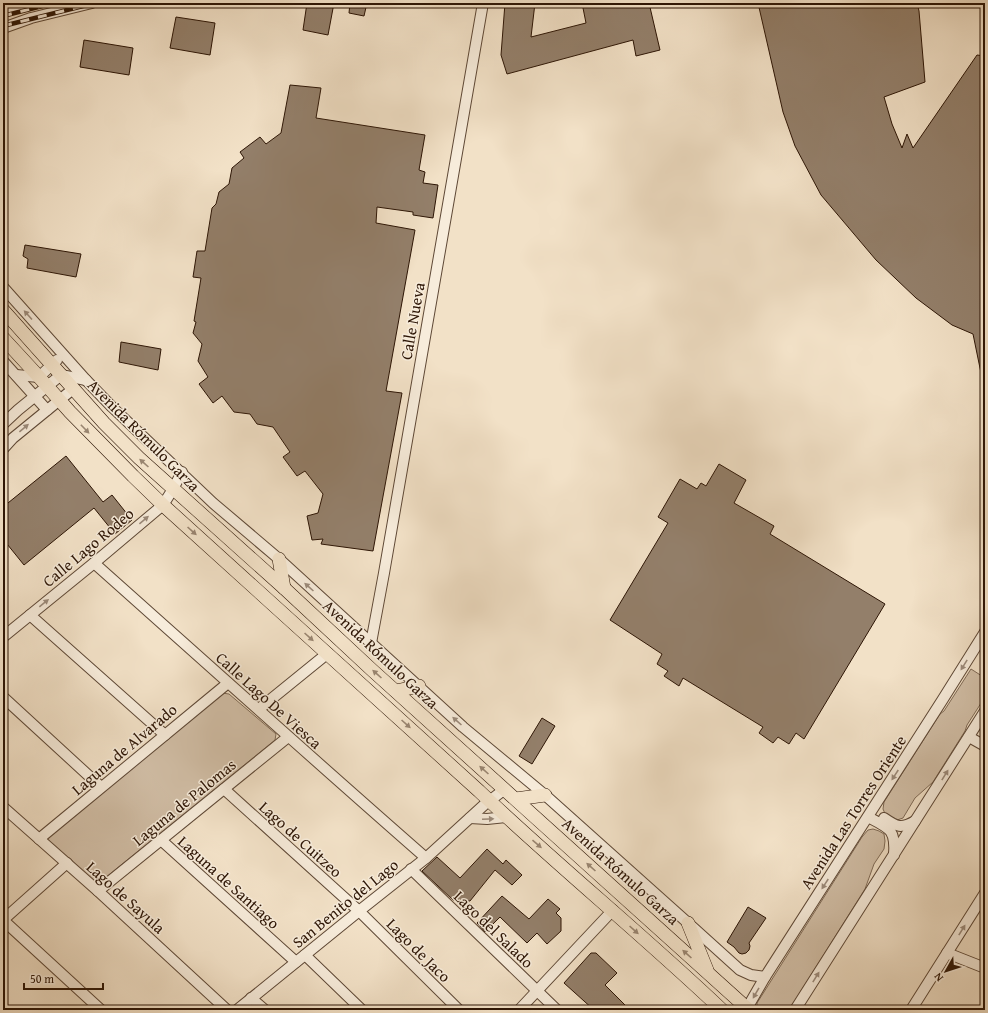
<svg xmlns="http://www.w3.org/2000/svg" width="988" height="1013" viewBox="0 0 988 1013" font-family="'Gentium Book Plus',serif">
<rect width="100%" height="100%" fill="#f2e1c7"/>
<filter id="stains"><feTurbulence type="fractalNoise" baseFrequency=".005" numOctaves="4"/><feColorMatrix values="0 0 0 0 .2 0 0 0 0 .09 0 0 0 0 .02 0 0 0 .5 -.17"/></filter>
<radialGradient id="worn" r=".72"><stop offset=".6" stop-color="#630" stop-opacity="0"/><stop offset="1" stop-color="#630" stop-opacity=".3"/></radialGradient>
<g fill="#d1bea6" stroke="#7f6a56">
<path d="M971 669 985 678V697L967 725 965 731 933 782 915 798 903 818 897 820 886 816 883 809 884 802 940 714 944 711Z"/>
<path d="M222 693 229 694 276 734 275 740 100 882 93 881 47 842 48 835Z"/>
<path d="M873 829 879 831 884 834 885 841 884 849 874 864 865 889 789 1010H761L757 1007V1003L862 837 868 830Z"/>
</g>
<g fill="#937f6a" stroke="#2d1505">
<path d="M307 3H334L328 35 303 30Z"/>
<path d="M350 3H367L364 16 349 13Z"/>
<path d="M505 3H535L531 37 586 23 582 3H649L660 50 636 56 633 40 507 74 501 55Z"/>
<path d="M758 3H917L919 11 925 82 884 97 892 124 902 148 907 134 913 148 977 55 985 56V373H981L973 334 952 325 916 298 876 260 821 195 795 146 783 112Z"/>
<path d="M176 17 215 23 210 55 170 48Z"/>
<path d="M84 40 133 48 129 75 80 67Z"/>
<path d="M290 85 321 88 316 118 425 135 419 170 425 172 423 183 438 185 433 218 413 215V212L377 207 376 223 415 230 386 391 402 393 373 551 321 544 323 539 312 540 307 516 318 513 323 494 305 471 297 476 283 457 290 452 273 427 257 424 250 414 234 412 222 396 213 403 199 384 208 377 198 361 202 344 193 333 196 322 194 321 201 278 193 277 197 251H205L212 208 216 204 219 192 229 184 232 168 244 158 240 152 260 137 266 144 281 133Z"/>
<path d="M25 245 81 254 76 277 27 268 28 259 23 256Z"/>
<path d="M121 342 161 349 158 370 119 362Z"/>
<path d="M66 456 103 502 112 495 132 520 115 534 94 508 24 565 3 539V507Z"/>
<path d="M719 464 746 480 734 503 774 526 770 534 885 604 804 739 796 733 789 744 778 737 773 743 759 733 763 727 683 678 679 686 664 676 668 671 657 664 662 654 610 620 668 523 658 517 680 479 697 489 701 483 706 486Z"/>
<path d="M542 718 555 726 532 764 519 756Z"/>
<path d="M487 849 503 864 506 860 522 875 512 885 495 870 470 901 453 900 422 871 437 857 460 878Z"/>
<path d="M502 896 529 919 548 899 560 909 556 913 561 918V931L547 944 537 933 527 943 500 917 485 932 477 923Z"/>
<path d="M748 907 766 918 749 943 750 946 749 950 746 953 742 954 739 953 734 947 727 942Z"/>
<path d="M591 953H596L617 973 605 985 630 1010H594L564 983Z"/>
</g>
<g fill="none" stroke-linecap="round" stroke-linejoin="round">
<defs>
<g id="minor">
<path d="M3 9 31 3"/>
<path d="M3 28 31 18 92 3"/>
<path d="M3 287 86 380 112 407 213 503 279 559 463 727 545 795 688 923 740 970 751 975 765 977"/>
<path d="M3 361 47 410"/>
<path d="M16 375 39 377 57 360"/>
<path d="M3 424 18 410 61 375 86 380"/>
<path d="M3 449 13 438 73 389"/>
<path d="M94 563C204 661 314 760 426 858"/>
<path d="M30 615 165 735"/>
<path d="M3 637 94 563 163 505 173 489 182 472"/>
<path d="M371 643 384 573 483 3"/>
<path d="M3 697 101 787"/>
<path d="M259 709 328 653"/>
<path d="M969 737 985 746"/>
<path d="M224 789 359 911 459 1010"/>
<path d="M3 807 98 891 227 1010"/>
<path d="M868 817C889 828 896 829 894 855"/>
<path d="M470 818 487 819 506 817"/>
<path d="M884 818C897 827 901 829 915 821"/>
<path d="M39 839 228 683"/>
<path d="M161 840 296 962"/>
<path d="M411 869 557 1010"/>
<path d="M98 891 288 737"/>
<path d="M3 920 101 1010"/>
<path d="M3 920 67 863"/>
<path d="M947 953 985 968"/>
<path d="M305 955 362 1010"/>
<path d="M251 998 265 1010"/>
<path d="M237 1010 359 911 426 858 484 805 505 789"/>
<path d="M519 1010 613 910"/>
<path d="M746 1010 765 977 943 699 985 632"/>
<path d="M795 1010 985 711"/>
<path d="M911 1010 985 893"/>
</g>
<g id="major">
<path d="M3 310 104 423 139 458 284 588 372 670 749 1010"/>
<path d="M3 338 39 377 70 412 133 476 163 505 479 791C558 866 643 935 722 1010"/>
<path d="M279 559 284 588"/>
<path d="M396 691 419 686"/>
<path d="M516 799 545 795"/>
<path d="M688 923 707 970"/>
</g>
</defs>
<use href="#minor" stroke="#5e4836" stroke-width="12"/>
<use href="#major" stroke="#2d1505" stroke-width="14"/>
<use href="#minor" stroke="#f7ecdb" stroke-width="10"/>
<use href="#major" stroke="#f2e1c7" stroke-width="13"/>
<defs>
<g id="rail">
<path d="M3 16 54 3"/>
<path d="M3 26 95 3"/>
</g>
</defs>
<use href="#rail" stroke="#2d1505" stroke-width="4.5"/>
<use href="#rail" stroke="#f7ecdb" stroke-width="3" stroke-dasharray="9" stroke-linecap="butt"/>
</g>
<defs><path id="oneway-solid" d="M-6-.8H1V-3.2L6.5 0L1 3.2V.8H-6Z"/></defs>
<g fill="#9c8b7b">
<use href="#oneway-solid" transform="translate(28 315) rotate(-132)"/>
<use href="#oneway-solid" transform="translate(24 428) rotate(-40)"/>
<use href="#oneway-solid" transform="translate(144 520) rotate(-40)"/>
<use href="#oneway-solid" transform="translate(309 587) rotate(-138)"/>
<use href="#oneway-solid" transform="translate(44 603) rotate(-39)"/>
<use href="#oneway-solid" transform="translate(964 665) rotate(122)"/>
<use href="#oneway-solid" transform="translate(457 721) rotate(-138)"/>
<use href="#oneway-solid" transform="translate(895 775) rotate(123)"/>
<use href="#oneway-solid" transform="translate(945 775) rotate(-58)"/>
<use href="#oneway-solid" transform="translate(488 819) rotate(-3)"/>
<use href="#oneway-solid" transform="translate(825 884) rotate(123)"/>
<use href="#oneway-solid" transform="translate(962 930) rotate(-58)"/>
<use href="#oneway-solid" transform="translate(816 977) rotate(-58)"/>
<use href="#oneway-solid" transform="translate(756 993) rotate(120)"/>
</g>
<g fill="#998570">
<use href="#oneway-solid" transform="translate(85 429) rotate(46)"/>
<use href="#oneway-solid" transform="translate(144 463) rotate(-138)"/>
<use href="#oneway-solid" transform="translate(192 531) rotate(42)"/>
<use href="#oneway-solid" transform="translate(309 637) rotate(42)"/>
<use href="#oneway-solid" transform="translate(377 674) rotate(-138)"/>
<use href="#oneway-solid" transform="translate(406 724) rotate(42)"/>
<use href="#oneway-solid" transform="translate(484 770) rotate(-138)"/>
<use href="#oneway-solid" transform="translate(537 844) rotate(41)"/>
<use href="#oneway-solid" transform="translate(591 867) rotate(-138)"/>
<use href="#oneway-solid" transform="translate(634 930) rotate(42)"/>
<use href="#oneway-solid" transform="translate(687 954) rotate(-138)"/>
</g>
<g text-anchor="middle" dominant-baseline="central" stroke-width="3" stroke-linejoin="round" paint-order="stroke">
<g font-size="16" fill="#2d1505" stroke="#f7ecdb">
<text transform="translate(412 321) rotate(-80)">Calle Nueva</text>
<text transform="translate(144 435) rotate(45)">Avenida Rómulo Garza</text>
<text transform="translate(88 547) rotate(-40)">Calle Lago Rodeo</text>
<text transform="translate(381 654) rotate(43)">Avenida Rómulo Garza</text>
<text transform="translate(269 700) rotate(42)">Calle Lago De Viesca</text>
<text transform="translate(124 749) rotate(-40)">Laguna de Alvarado</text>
<text transform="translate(184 802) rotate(-39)">Laguna de Palomas</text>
<text transform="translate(853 812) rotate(-57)">Avenida Las Torres Oriente</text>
<text transform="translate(301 839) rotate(42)">Lago de Cuitzeo</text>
<text transform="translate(621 871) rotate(42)">Avenida Rómulo Garza</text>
<text transform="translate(229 882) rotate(42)">Laguna de Santiago</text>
<text transform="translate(126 897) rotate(42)">Lago de Sayula</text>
<text transform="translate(345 903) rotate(-39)">San Benito del Lago</text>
<text transform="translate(494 929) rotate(44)">Lago del Salado</text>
<text transform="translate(419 950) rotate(45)">Lago de Jaco</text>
</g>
</g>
<rect width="988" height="1013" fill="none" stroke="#f2e1c7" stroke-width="16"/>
<rect x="4" y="4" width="980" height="1005" fill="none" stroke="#2d1505" stroke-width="2"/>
<rect x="8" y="8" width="972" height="997" fill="none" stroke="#2d1505"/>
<g transform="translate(946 971) rotate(231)" stroke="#f7ecdb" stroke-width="3" paint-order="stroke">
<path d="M0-3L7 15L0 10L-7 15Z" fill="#2d1505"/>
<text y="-6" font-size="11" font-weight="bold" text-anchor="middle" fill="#2d1505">N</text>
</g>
<path d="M24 983v6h79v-6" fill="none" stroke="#2d1505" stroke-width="2"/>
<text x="30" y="983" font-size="12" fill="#2d1505" stroke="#f7ecdb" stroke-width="3" paint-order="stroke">50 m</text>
<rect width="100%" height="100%" filter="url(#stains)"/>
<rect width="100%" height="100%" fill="url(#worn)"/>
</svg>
